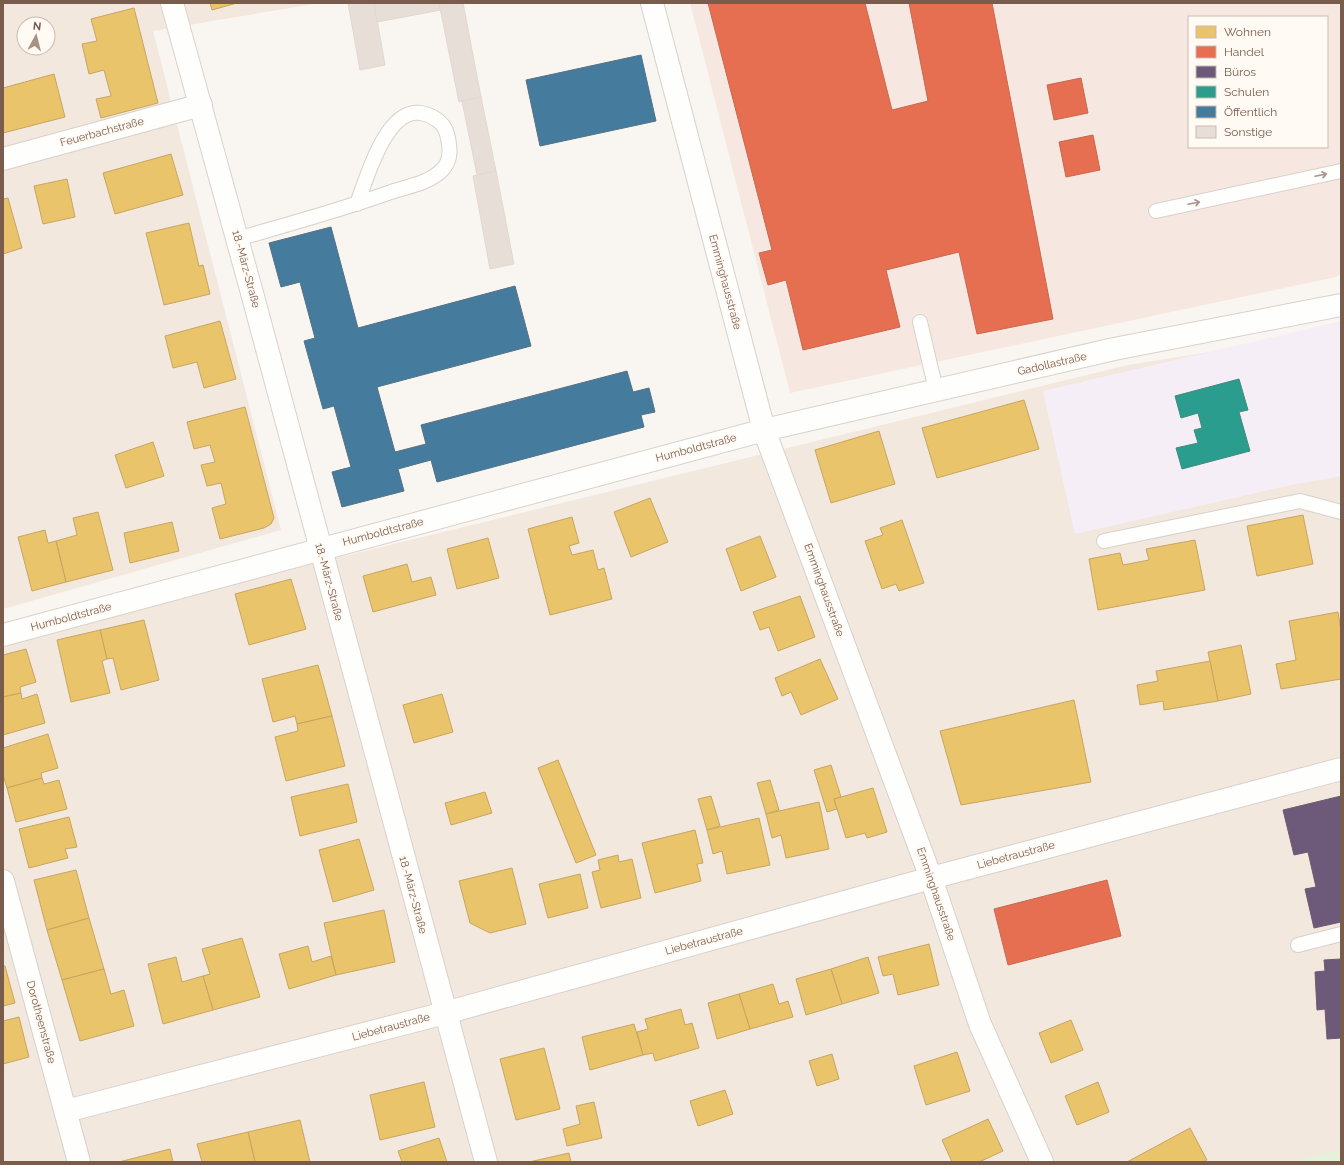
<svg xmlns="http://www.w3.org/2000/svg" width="1344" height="1165" viewBox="0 0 1344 1165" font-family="Raleway,sans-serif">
<rect width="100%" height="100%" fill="#f9f5f0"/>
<g fill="#f2e8de" fill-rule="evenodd">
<path d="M3 3H320L153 31 281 530 3 609ZM24 24H48V48H24Z"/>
<path d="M1341 331V1162H3V644L283 571 1128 365Z"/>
</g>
<path fill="#f6e8e1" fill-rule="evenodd" d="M690 3H1341V274L1336 277 790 393ZM1189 17H1327V147H1189Z"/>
<path fill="#f6eef6" d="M1341 321V476L1287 486 1075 534 1043 391Z"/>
<path fill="#e7f0db" d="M1341 1150V1162H1300V1158Z"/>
<g fill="#e9c46a" stroke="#c8a561">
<path d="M210 3H237L212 10Z"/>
<path d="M134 8 158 103 101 118 96 99 111 96 104 70 89 74 82 44 97 41 91 19Z"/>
<path d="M54 74 65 117 3 133V88Z"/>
<path d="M171 154 183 195 115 214 103 173Z"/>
<path d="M67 179 75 217 43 224 34 186Z"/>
<path d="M8 198 22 248 3 254V199Z"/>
<path d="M189 223 199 266 203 265 210 294 164 305 146 233Z"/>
<path d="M220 321 236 379 204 388 197 362 173 368 165 336Z"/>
<path d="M1024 400 1039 449 937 478 922 428Z"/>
<path d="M245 407 274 518 271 524 264 528 220 539 212 508 226 504 221 483 207 486 201 465 215 462 210 445 194 449 187 422Z"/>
<path d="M879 431 895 484 831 503 815 450Z"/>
<path d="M153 442 164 476 126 488 115 455Z"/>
<path d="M650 498 668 542 631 557 614 512Z"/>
<path d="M98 512 113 570 66 582 56 541 77 535 73 518Z"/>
<path d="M1303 515 1313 564 1257 576 1247 526Z"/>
<path d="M572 517 579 543 569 546 572 555 593 550 598 570 604 568 612 599 550 615 528 529Z"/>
<path d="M902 520 924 583 899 591 896 584 882 589 865 541 883 535 880 528Z"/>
<path d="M172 522 179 551 130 563 124 533Z"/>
<path d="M45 530 48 543 56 541 66 582 32 591 18 537Z"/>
<path d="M760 536 776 577 741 591 726 549Z"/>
<path d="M488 538 499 578 457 589 447 549Z"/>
<path d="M1195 540 1205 590 1098 610 1089 559 1120 553 1123 565 1149 560 1146 549Z"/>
<path d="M407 564 412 582 431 577 436 595 373 612 363 576Z"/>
<path d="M291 579 306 629 249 645 235 594Z"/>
<path d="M800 596 815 637 778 651 769 627 760 630 753 612Z"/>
<path d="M1338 612 1341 631V679L1281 689 1276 664 1296 660 1289 621Z"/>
<path d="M144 620 159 680 121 690 113 658 107 659 100 630Z"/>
<path d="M100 630 107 659 102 661 110 693 71 702 57 640Z"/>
<path d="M1241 645 1251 694 1218 701 1208 652Z"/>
<path d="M26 649 36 682 20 687 21 693 3 697V655Z"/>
<path d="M820 659 838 699 801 715 791 692 782 696 775 678Z"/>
<path d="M1210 661 1218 701 1164 710 1163 701 1140 705 1137 685 1158 681 1156 671Z"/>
<path d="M318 665 332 716 297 724 295 716 273 722 262 679Z"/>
<path d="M21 693 22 699 37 694 45 723 3 735V697Z"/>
<path d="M442 694 453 732 414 743 403 705Z"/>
<path d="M1074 700 1091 782 961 805 940 731Z"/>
<path d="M332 716 345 766 286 781 275 737 298 731 297 724Z"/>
<path d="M48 734 58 768 41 773 42 778 7 788 3 775V748Z"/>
<path d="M558 760 596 855 576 863 538 768Z"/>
<path d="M831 765 841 797 834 799 837 809 827 812 814 770Z"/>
<path d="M42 778 44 784 59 780 67 809 16 822 7 788Z"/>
<path d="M770 780 779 810 766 814 757 783Z"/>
<path d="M348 784 357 822 300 836 291 797Z"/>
<path d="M873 788 887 832 867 838 865 833 846 838 834 799Z"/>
<path d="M485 792 492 813 451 825 445 803Z"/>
<path d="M711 796 720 826 707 830 698 799Z"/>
<path d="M819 802 829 849 786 858 781 835 772 838 766 814Z"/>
<path d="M69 817 77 847 65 849 68 858 29 868 19 829Z"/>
<path d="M759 818 770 865 727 874 722 851 713 854 707 830Z"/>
<path d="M695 830 703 863 697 864 701 881 655 893 642 843Z"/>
<path d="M359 839 374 890 333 902 319 850Z"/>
<path d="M618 855 619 862 632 859 641 898 601 908 592 872 600 870 598 860Z"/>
<path d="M512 868 526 924 490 933 470 923 459 881Z"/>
<path d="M76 870 89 918 47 930 34 880Z"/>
<path d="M580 874 588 908 548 918 539 884Z"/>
<path d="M384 910 395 962 336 975 324 923Z"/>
<path d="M89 918 104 969 62 980 47 930Z"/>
<path d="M242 938 260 997 213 1010 203 976 210 974 202 949Z"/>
<path d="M929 944 939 985 898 995 893 974 883 976 878 957Z"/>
<path d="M308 946 312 962 331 956 336 975 289 989 279 954Z"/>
<path d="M176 957 182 982 203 976 213 1010 163 1024 148 964Z"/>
<path d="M868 957 879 993 842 1004 831 969Z"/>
<path d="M3 966H5L15 1003 3 1006Z"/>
<path d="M104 969 111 994 124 990 134 1026 80 1041 62 980Z"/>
<path d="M831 969 842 1004 806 1015 796 979Z"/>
<path d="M773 984 779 1004 788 1001 793 1017 750 1029 739 994Z"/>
<path d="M739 994 750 1029 717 1039 708 1003Z"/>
<path d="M681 1009 685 1025 692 1023 699 1048 655 1061 653 1053 643 1055 637 1032 648 1029 645 1019Z"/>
<path d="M19 1017 29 1057 3 1064V1021Z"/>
<path d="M1071 1020 1083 1050 1051 1063 1039 1033Z"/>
<path d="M634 1024 643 1055 590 1070 582 1037Z"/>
<path d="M544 1048 560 1109 516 1120 500 1059Z"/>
<path d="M957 1052 970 1091 926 1105 914 1066Z"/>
<path d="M832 1054 839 1079 817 1086 809 1061Z"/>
<path d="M424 1082 435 1127 380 1140 370 1095Z"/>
<path d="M1098 1082 1109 1112 1077 1125 1065 1096Z"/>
<path d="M725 1090 733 1114 698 1126 690 1101Z"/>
<path d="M594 1102 602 1138 567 1146 563 1129 580 1124 576 1106Z"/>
<path d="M988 1119 1003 1151 979 1162H952L942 1140Z"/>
<path d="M300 1120 310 1162H255L248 1132Z"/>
<path d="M1190 1128 1207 1160 1203 1162H1127Z"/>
<path d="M248 1132 255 1162H202L197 1144Z"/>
<path d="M439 1138 447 1162H402L398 1151Z"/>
<path d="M170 1149 173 1162H119Z"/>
<path d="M569 1153 571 1162H529Z"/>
</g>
<g fill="#e76f51" stroke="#c66950">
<path d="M708 3H865L892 110 928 101 909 3H992L1053 319 977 334 959 252 886 270 900 327 803 350 786 280 768 285 759 253 772 250Z"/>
<path d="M1081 78 1088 113 1054 120 1047 85Z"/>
<path d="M1093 135 1100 170 1066 177 1059 142Z"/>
<path d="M1107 880 1121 936 1008 965 994 909Z"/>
</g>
<g fill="#6d597a" stroke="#715a6c">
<path d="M1341 796V922L1314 928 1305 889 1316 887 1308 852 1294 855 1283 810Z"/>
<path d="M1341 959V1038L1327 1039 1325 1009 1317 1010 1315 972 1325 971 1324 960Z"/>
</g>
<path fill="#2a9d8f" stroke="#428a7b" d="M1239 379 1248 410 1239 412 1250 451 1182 469 1176 448 1198 443 1194 430 1202 428 1198 413 1181 418 1175 396Z"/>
<g fill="#457b9d" stroke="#557285">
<path d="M641 55 656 121 540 146 526 80Z"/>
<path d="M331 227 358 328 515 286 531 346 377 387 395 452 426 444 421 425 627 371 633 392 649 388 655 412 641 415 644 427 437 482 431 460 398 469 404 491 342 507 332 472 351 467 334 406 323 409 304 341 315 338 300 282 281 287 269 243Z"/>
</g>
<g fill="#e6ded7" stroke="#e2d8d2">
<path d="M348 3H374L385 65 360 70Z"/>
<path d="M374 3H439L441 10 377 22Z"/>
<path d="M439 3H463L481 97 459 102Z"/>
<path d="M481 97 496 171 477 175 462 101Z"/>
<path d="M496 171 514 264 490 269 473 176Z"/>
</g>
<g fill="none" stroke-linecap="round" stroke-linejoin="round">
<defs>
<g id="lane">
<path d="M1156 211 1341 171"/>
<path d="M237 239C289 224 341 210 391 192 409 186 430 183 443 169 452 159 450 146 447 134 444 122 432 115 421 113 386 107 366 180 357 204"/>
<path d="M920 322 936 390"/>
<path d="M1104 541 1300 501 1341 512"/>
<path d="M1298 945 1341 934"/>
</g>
<g id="street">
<path d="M652 3 764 430 931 878 980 1024 1042 1162"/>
<path d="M3 159 201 105"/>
<path d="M3 881 79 1162"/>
<path d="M66 1111 445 1013 931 878 1341 769"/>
</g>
<g id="secondary">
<path d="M172 3 252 293 486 1162"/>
<path d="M3 635 764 430 1114 349 1341 305"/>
</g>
</defs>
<use href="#lane" stroke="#d7d1cb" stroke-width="16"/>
<use href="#street" stroke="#d7d1cb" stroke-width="24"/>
<use href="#secondary" stroke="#d9d2cb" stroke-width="24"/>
<use href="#lane" stroke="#fefefd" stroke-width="14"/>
<use href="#street" stroke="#fefefd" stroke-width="22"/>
<use href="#secondary" stroke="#fefefd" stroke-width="22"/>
</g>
<defs><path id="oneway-shaft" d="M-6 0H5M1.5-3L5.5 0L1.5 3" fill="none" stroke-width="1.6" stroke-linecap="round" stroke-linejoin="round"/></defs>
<g stroke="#a8958b">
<use href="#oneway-shaft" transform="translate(1321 175) rotate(-12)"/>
<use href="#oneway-shaft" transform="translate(1194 203) rotate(-12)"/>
</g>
<g text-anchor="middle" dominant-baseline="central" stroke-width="4" stroke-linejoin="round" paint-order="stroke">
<g font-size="11" fill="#7a5c4d" stroke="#fffaf3">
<text transform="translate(102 132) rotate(-15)">Feuerbachstraße</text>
<text transform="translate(246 269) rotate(75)">18.-März-Straße</text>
<text transform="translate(725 282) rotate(75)">Emminghausstraße</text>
<text transform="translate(1052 364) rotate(-13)">Gadollastraße</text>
<text transform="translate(696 448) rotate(-15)">Humboldtstraße</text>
<text transform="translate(383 532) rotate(-15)">Humboldtstraße</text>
<text transform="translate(329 582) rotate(75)">18.-März-Straße</text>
<text transform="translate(824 590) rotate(70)">Emminghausstraße</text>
<text transform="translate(71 617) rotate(-15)">Humboldtstraße</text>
<text transform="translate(1016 855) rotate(-15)">Liebetraustraße</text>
<text transform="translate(936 894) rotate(71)">Emminghausstraße</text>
<text transform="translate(413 895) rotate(75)">18.-März-Straße</text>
<text transform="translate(704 941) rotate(-15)">Liebetraustraße</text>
<text transform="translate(41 1022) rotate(75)">Dorotheenstraße</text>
<text transform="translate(391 1027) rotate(-15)">Liebetraustraße</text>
</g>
</g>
<rect width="1344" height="1165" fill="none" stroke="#7a5c4d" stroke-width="8"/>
<rect x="1188" y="16" width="140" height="132" fill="#fffaf3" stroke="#cabbb1"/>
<rect x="1196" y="26" width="20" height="12" fill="#e9c46a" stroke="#cabbb1"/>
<text x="1224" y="36" font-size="12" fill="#7a5c4d">Wohnen</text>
<rect x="1196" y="46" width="20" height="12" fill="#e76f51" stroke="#cabbb1"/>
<text x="1224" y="56" font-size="12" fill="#7a5c4d">Handel</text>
<rect x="1196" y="66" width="20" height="12" fill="#6d597a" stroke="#cabbb1"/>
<text x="1224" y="76" font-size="12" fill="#7a5c4d">Büros</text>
<rect x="1196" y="86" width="20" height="12" fill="#2a9d8f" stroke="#cabbb1"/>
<text x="1224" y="96" font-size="12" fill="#7a5c4d">Schulen</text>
<rect x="1196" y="106" width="20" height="12" fill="#457b9d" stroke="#cabbb1"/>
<text x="1224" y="116" font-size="12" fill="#7a5c4d">Öffentlich</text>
<rect x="1196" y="126" width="20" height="12" fill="#e6ded7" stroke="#cabbb1"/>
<text x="1224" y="136" font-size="12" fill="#7a5c4d">Sonstige</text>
<g transform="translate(36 36) rotate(7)"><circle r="19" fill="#fffaf3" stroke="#cabbb1"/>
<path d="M0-3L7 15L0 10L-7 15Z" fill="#a69286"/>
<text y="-6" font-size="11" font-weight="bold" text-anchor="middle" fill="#7a5c4d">N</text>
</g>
</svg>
